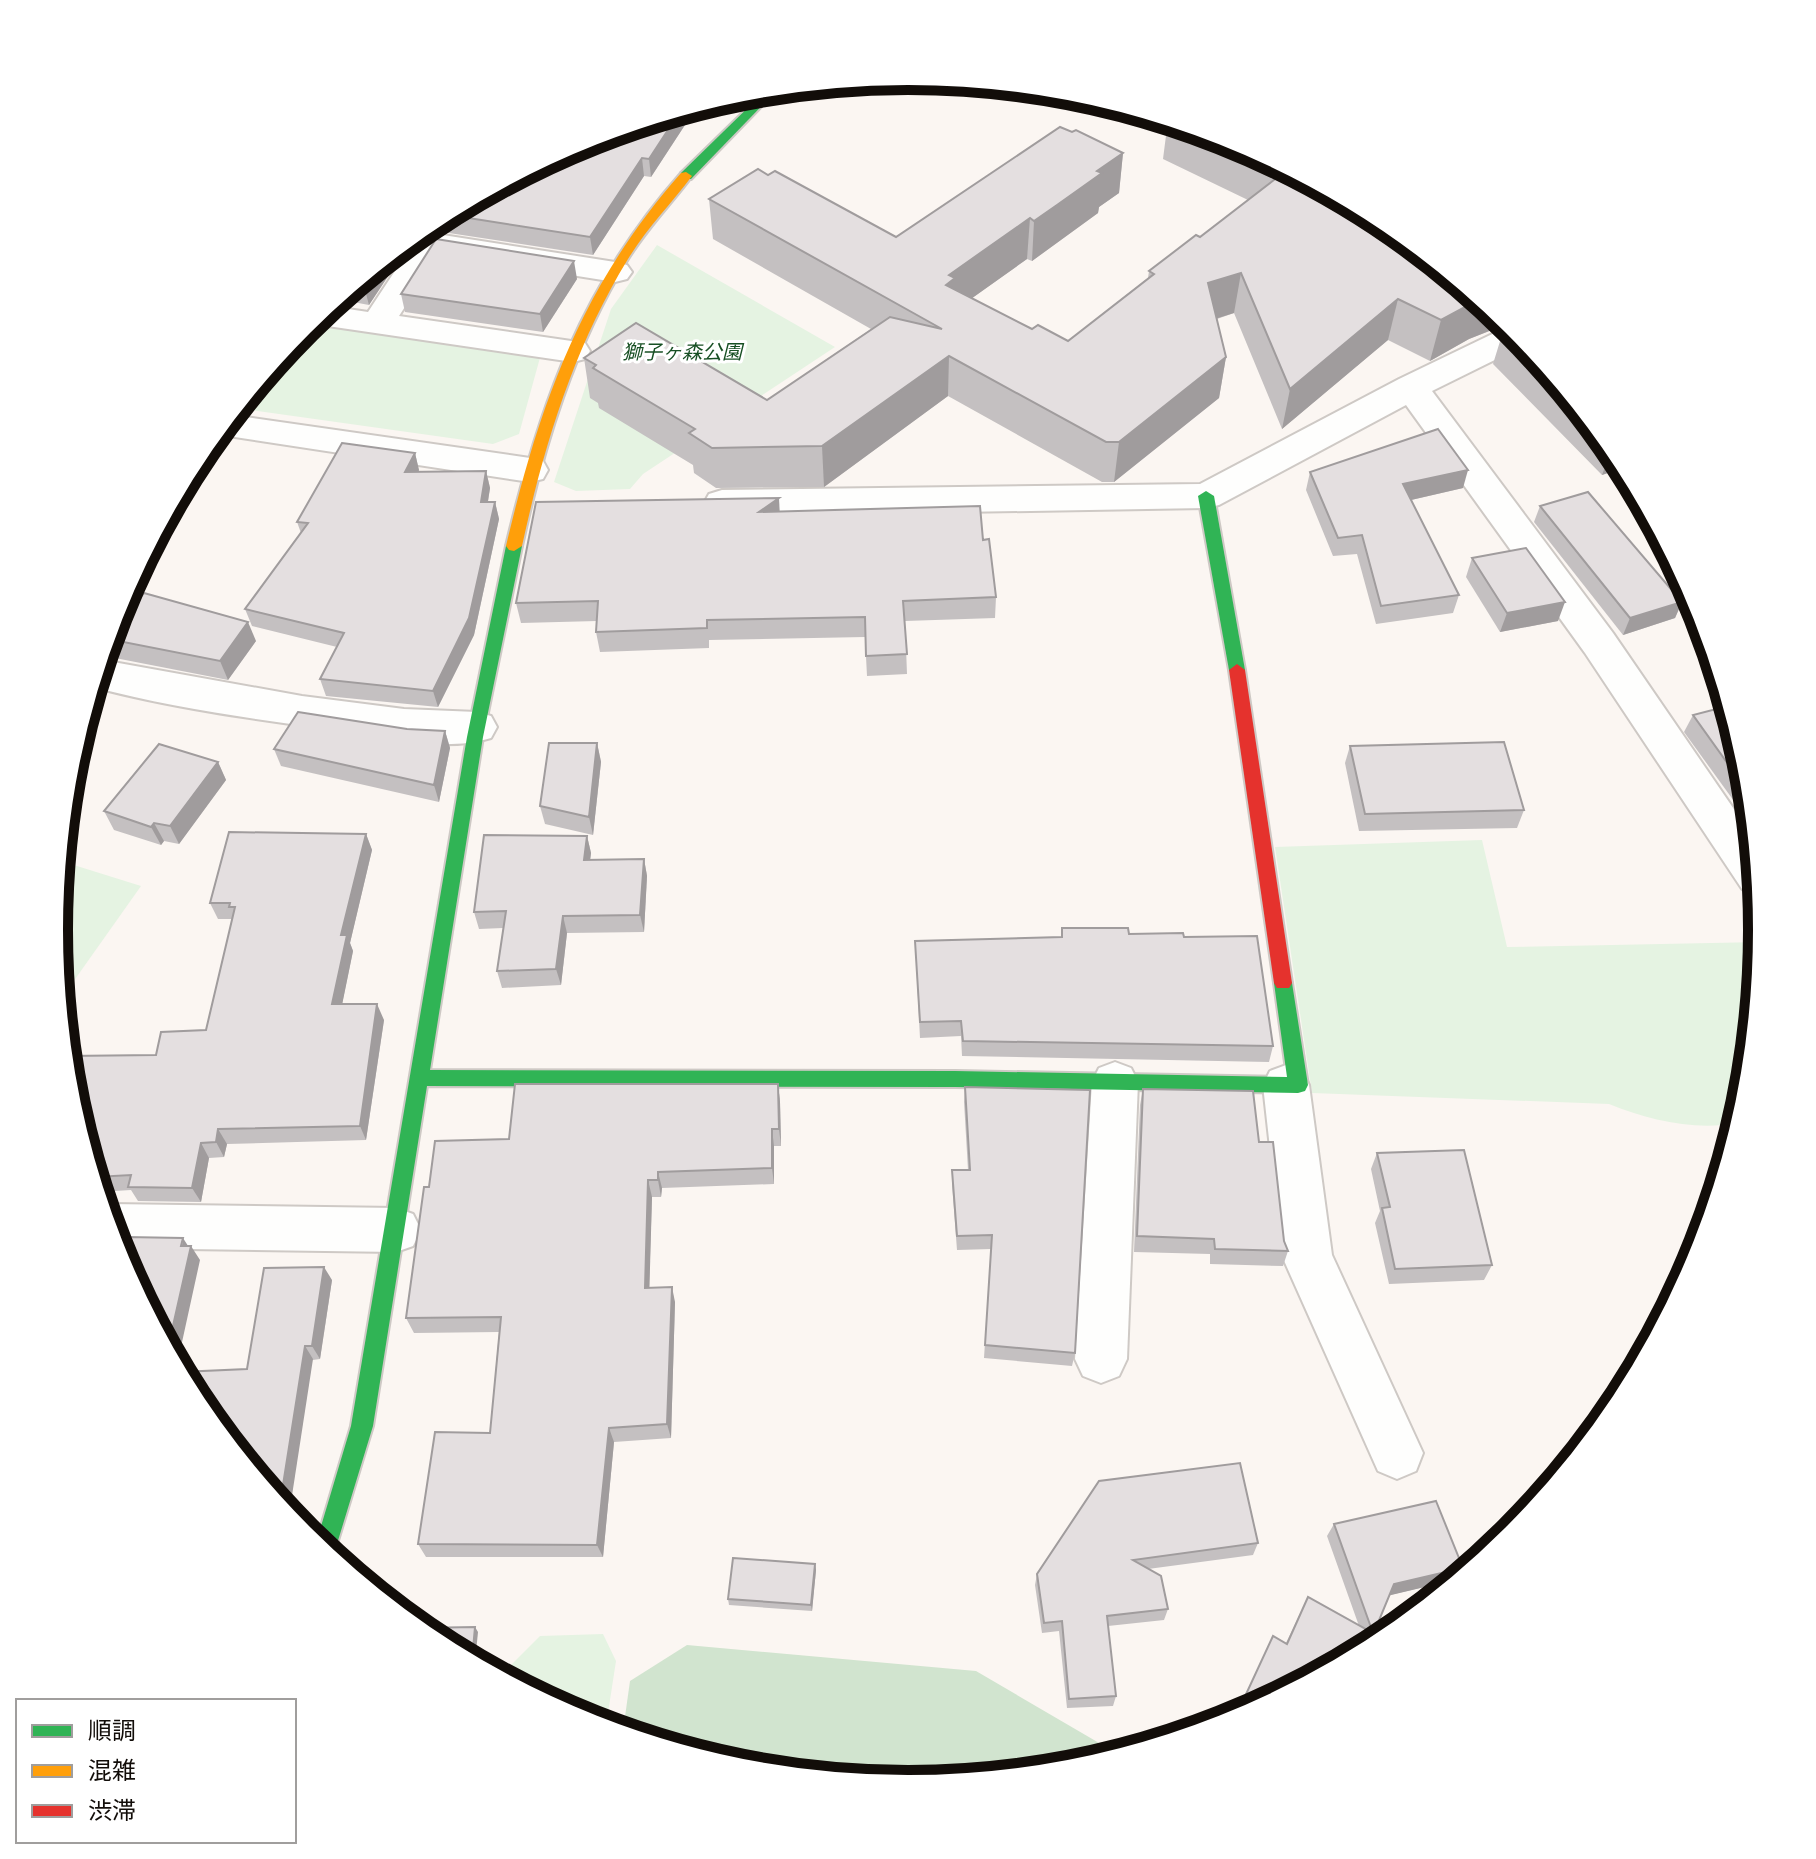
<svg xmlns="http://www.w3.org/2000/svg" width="1816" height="1859" viewBox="0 0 1816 1859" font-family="'Times New Roman','Noto Sans JP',serif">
<rect width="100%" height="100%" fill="#fbf6f2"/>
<g fill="#e5f3e2">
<path d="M657 245 835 347 643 474 630 489 576 491 554 482 611 309Z"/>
<path d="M312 319 541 354 519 434 493 444 237 408Z"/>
<path d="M1482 840 1507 947 1761 942 1745 1097 1737 1123C1695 1131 1648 1120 1609 1104L1312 1093 1275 847Z"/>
<path d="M61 861 141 886 61 999 54 929Z"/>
<path d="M603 1634 616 1661 606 1726 581 1718 501 1675 540 1636Z"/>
</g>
<path fill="#d1e4cf" d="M687 1645 976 1671 1118 1754 1074 1767 908 1783 741 1767 623 1731 630 1681Z"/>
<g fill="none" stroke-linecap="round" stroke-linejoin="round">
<defs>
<g id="street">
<path d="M430 233 615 262 627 265 632 272 627 279 615 282 439 254 399 316 585 343 590 351 585 359 573 362 307 323 328 306 368 312 418 236Z"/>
<path d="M1511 325 1527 344 1432 391 1613 633 1753 837 1758 894 1742 889 1585 653 1406 405 1219 505 1206 508 722 516 709 512 704 503 709 494 722 490 1200 484 1399 379Z"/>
<path d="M231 415 530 458 543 461 548 470 543 479 530 482 215 434Z"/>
<path d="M102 660 302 696 404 709 477 712 491 716 497 727 491 738C443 753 383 737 334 730 254 719 172 708 93 687Z"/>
<path d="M1115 1062 1131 1068 1138 1082 1127 1359 1119 1376 1101 1383 1083 1376 1075 1359 1092 1082 1099 1068Z"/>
<path d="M1286 1065 1302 1071 1309 1085 1332 1255 1423 1453 1416 1471 1397 1479 1378 1471 1282 1256 1263 1085 1270 1071Z"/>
<path d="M110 1204 396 1208 413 1214 421 1230 413 1246 396 1252 116 1248 104 1206Z"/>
</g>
<g id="fast">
<path d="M779 88 691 179H681V173L766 90Z"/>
<path d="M1206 491 1214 496 1245 670 1237 676 1229 670 1198 496Z"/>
<path d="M514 541 522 546 483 737 430 1070 955 1071 1287 1077 1274 983 1277 978H1289L1292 983 1308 1085 1305 1091 1298 1093 955 1087 427 1086 373 1426 333 1557 316 1543 351 1426 467 737 506 546Z"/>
</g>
<path id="slow" d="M686 172 692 176C671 204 647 228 628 259 574 347 544 445 522 546L514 551 509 550 506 546C540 402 582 285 681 173Z"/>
<path id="jam" d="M1237 664 1245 670 1292 983 1289 988H1277L1274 983 1229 670Z"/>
</defs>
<use href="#street" stroke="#cec9c5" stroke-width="4"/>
<use href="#fast" stroke="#cec9c5" stroke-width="4"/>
<use href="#slow" stroke="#cec9c5" stroke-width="4"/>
<use href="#jam" stroke="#cec9c5" stroke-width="4"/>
<use href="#street" fill="#fefefd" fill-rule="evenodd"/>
<use href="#fast" fill="#30b455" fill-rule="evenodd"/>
<use href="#slow" fill="#ff9f0a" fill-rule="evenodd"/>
<use href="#jam" fill="#e5322d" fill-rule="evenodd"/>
</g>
<g fill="#c4c0c1">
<path d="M698 105 651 177 644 176 593 255 429 230 416 234 369 305 337 299 434 219 582 140Z"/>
<path d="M1168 120 1235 141 1512 326 1618 455 1625 467 1602 475 1493 364 1505 325 1469 339 1430 361 1388 340 1282 429 1234 313 1217 319 1226 357 1219 398 1114 482H1102L948 396 824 487 716 488 694 473 693 465 599 408 598 403 590 398 584 358 767 400 871 329 713 239 709 199 768 175 896 237 1123 153 1119 193 1099 207 1098 213 1032 261 1027 259 972 298 1032 329 1068 341 1148 278 1149 271 1200 237 1248 200 1163 159Z"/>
<path d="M577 279 543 332 405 312 401 294Z"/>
<path d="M415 453 419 471H486L490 488 488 502H495L499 519 474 635 438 707 326 696 320 679 337 647 252 626 245 609 301 533 297 522Z"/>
<path d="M1310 472 1463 488 1411 500 1459 595 1453 613 1376 624 1357 554 1333 556 1306 490Z"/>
<path d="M1540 506 1682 602 1675 618 1623 635 1534 522Z"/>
<path d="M780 512 983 540 996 597 995 618 905 621 907 674 867 676 865 637 709 640V648L600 652 596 632 597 621 521 623 516 603Z"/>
<path d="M1472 558 1558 621 1500 632 1466 577Z"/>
<path d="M109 635 256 641 228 680 115 658 107 642Z"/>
<path d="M1693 715 1746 763 1752 826 1684 732Z"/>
<path d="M407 729 445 731 450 748 439 802 281 766 274 749Z"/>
<path d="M597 743 601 762 593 835 545 824 540 806Z"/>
<path d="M1350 746 1524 810 1517 828 1359 831 1345 763Z"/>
<path d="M218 762 226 780 179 844 164 841 161 845 114 830 104 811Z"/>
<path d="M366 834 372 850 350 943 353 951 342 1004 384 1020 366 1140 227 1144 224 1157 209 1158 201 1202 138 1201 131 1190 99 1192 70 1096 206 1030 232 919H218L210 903Z"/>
<path d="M587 836 591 853 590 860 644 859 647 876 644 932 567 933 561 985 502 988 497 971 503 928 479 929 474 912Z"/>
<path d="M1062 928 1129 934 1184 937 1273 1046 1269 1062 962 1056 961 1036 920 1038 915 941 1061 937Z"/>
<path d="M778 1084 780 1102 781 1146H774V1184L662 1188 661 1197H652L649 1288 675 1302 671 1438 614 1442 603 1557H426L418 1544 490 1433 499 1332 414 1333 406 1318 429 1187 509 1139Z"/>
<path d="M965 1087 1075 1353 1072 1366 984 1358 991 1249 957 1250 952 1184V1170H968L964 1102Z"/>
<path d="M1143 1089 1259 1142 1284 1241 1288 1251 1283 1266 1210 1264V1254L1134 1252 1140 1105Z"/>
<path d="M1377 1153 1492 1265 1484 1280 1389 1284 1375 1223 1380 1211 1371 1169Z"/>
<path d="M332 1280 320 1359 247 1369Z"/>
<path d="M1099 1481 1258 1543 1253 1555 1148 1569 1168 1609 1164 1620 1108 1626 1116 1696 1113 1706 1067 1708 1059 1631 1042 1633 1035 1585 1037 1574Z"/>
<path d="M1334 1524 1454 1580 1390 1595 1368 1647 1234 1719 1273 1636 1286 1643 1308 1597 1359 1626 1327 1536Z"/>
<path d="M815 1564 816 1570 812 1611 729 1605 728 1599Z"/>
</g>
<g fill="#a09c9d">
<path d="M698 105 651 177 649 159 681 110Z"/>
<path d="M1123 153 1119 193 1099 207 1098 213 1032 261 1034 221 1097 171Z"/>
<path d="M642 158 644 176 593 255 590 237Z"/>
<path d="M1030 218 1027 259 954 311 946 285 949 275Z"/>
<path d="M428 224 429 230 416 234 369 305 364 286 379 264Z"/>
<path d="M574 261 577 279 543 332 540 314Z"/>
<path d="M1241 273 1234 313 1202 323 1208 283Z"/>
<path d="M1398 299 1388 340 1282 429 1290 389Z"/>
<path d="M1480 299 1509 323 1469 339 1430 361 1441 320Z"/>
<path d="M949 356 948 396 824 487 822 446Z"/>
<path d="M1226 357 1219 398 1114 482 1119 442Z"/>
<path d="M1612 448 1618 455 1625 467 1602 475Z"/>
<path d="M415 453 419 470 410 489 405 472Z"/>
<path d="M1468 470 1463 488 1398 503 1403 484Z"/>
<path d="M486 471 490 488 485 519 481 502Z"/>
<path d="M779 498 780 518 759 512Z"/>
<path d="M495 502 499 519 474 635 438 707 433 691Z"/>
<path d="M1565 602 1558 621 1500 632 1507 613Z"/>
<path d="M1682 602 1675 618 1623 635 1630 618Z"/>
<path d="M248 622 256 641 228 680 220 661Z"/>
<path d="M445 731 450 748 439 802 434 785Z"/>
<path d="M597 743 601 762 593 835 589 817Z"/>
<path d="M218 762 226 780 179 844 170 826Z"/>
<path d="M154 823 164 841 161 845 151 827Z"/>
<path d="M366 834 372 850 350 943 353 951 339 1020 332 1004 341 935Z"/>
<path d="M587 836 591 853 588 877 584 860Z"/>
<path d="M644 859 647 876 644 932 640 915Z"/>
<path d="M563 916 567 933 561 985 556 969Z"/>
<path d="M377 1004 384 1020 366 1140 360 1126Z"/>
<path d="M778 1084 780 1102 781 1146 779 1129Z"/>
<path d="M218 1129 227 1144 224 1157 216 1142Z"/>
<path d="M772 1129 774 1146V1184L772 1168Z"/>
<path d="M201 1143 209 1158 201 1202 192 1188Z"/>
<path d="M658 1172 662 1188 661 1197 658 1180Z"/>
<path d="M648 1180 652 1197 649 1303 645 1288Z"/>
<path d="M183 1238 190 1249 191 1246 200 1260 177 1365 168 1348Z"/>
<path d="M324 1267 332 1280 320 1359 312 1346Z"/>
<path d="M672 1287 675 1302 671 1438 667 1424Z"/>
<path d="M305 1346 313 1359 289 1515 280 1504Z"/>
<path d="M609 1428 614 1442 603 1557 597 1545Z"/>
<path d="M815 1564 816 1570 812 1611 811 1605Z"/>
<path d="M1463 1568 1454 1580 1387 1596 1394 1584Z"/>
<path d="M475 1627 478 1632 475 1662 472 1660Z"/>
</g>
<g fill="#e4dfe0" stroke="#a09c9d" stroke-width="2">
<path d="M681 110 649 159 642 158 590 237 443 214 582 140Z"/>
<path d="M1174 122 1235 141 1383 220 1480 299 1441 320 1398 299 1290 389 1241 273 1208 283 1226 357 1119 442H1106L949 356 822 446 712 448 689 433 695 429 593 368 596 365 584 358 636 323 767 400 890 317 942 329 709 199 758 169 768 175 775 171 896 237 1060 127 1072 132 1076 130 1123 153 1097 171 1102 173 1057 205 1034 221 1030 218 949 275 955 278 946 285 1032 329 1038 325 1068 341 1154 274 1149 271 1196 235 1200 237 1283 173Z"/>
<path d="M436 239 574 261 540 314 401 294Z"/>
<path d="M379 264 364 286 354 284Z"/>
<path d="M1508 322 1512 326 1532 350 1505 324Z"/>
<path d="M1438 429 1468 470 1403 484 1459 595 1381 606 1362 535 1338 538 1310 472Z"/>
<path d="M342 443 415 453 405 472 486 471 481 502H495L469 618 433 691 320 679 344 633 245 609 308 523 297 522Z"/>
<path d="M1588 492 1682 602 1630 618 1540 506Z"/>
<path d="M779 498 759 512 980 506 983 540 989 539 996 597 903 601 907 654 866 656 865 617 707 620V628L596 632 598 601 516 603 536 502Z"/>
<path d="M1526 548 1565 602 1507 613 1472 558Z"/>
<path d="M144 593 248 622 220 661 108 639 109 635Z"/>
<path d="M1728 706 1746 763 1748 792 1693 715Z"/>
<path d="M298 712 407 729 445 731 434 785 274 749Z"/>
<path d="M1504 742 1524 810 1365 814 1350 746Z"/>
<path d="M549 743H597L589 817 540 806Z"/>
<path d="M159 744 218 762 170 826 154 823 151 827 104 811Z"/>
<path d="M229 832 366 834 341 935H347L332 1004H377L360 1126 218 1129 216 1142 201 1143 192 1188 128 1187 131 1175 95 1177 86 1146 89 1132H81L70 1096 66 1056 156 1055 161 1032 206 1030 235 907H229L230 903H210Z"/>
<path d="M484 835 587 836 584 860 644 859 640 915 563 916 556 969 497 971 506 911 474 912Z"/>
<path d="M1062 928H1128L1129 934 1183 933 1184 937 1257 936 1273 1046 963 1041 961 1021 920 1022 915 941 1062 937Z"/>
<path d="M515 1084H778L779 1129H772V1168L658 1172V1180H648L645 1288 672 1287 667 1424 609 1428 597 1545 418 1544 435 1432 490 1433 501 1317 406 1318 424 1187H429L435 1141 509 1139Z"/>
<path d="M965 1087 1090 1090 1075 1353 985 1345 992 1235 957 1236 952 1170H970Z"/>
<path d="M1143 1089 1253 1091 1259 1142H1273L1284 1241 1288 1251 1215 1249 1214 1239 1137 1236Z"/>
<path d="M1464 1150 1492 1265 1395 1269 1382 1208 1390 1207 1377 1153Z"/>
<path d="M126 1237 183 1238 181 1246H191L168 1348 121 1259Z"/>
<path d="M324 1267 312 1346H305L280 1504 198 1404 181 1372 247 1369 264 1268Z"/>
<path d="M1240 1463 1258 1543 1133 1560 1161 1576 1168 1609 1107 1616 1116 1696 1069 1699 1062 1621 1044 1623 1037 1574 1099 1481Z"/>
<path d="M1436 1501 1463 1568 1394 1584 1368 1647 1235 1718 1273 1636 1287 1644 1308 1597 1373 1633 1334 1524Z"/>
<path d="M733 1558 815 1564 811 1605 728 1599Z"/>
<path d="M475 1627 472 1660 433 1639 419 1628Z"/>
</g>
<g text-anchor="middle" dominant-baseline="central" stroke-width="6" stroke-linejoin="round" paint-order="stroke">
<g font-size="20" font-style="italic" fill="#174f23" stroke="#fff">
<text x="682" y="352">獅子ヶ森公園</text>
</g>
</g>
<path d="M0 0H1816V1859H0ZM68 930a840 840 0 1 1 1680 0a840 840 0 1 1-1680 0Z" fill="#fff" fill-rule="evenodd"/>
<path fill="none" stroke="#120d09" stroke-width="10" d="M68 930a840 840 0 1 1 1680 0a840 840 0 1 1-1680 0Z"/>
<rect x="16" y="1699" width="280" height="144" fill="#ffffff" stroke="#a09e9d" stroke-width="2"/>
<rect x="32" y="1725" width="40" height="12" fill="#30b455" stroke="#a09e9d" stroke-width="2"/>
<text x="88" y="1739" font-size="24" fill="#120d09">順調</text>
<rect x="32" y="1765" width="40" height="12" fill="#ff9f0a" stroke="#a09e9d" stroke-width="2"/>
<text x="88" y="1779" font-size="24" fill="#120d09">混雑</text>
<rect x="32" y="1805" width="40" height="12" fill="#e5322d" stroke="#a09e9d" stroke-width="2"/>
<text x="88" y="1819" font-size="24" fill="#120d09">渋滞</text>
</svg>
